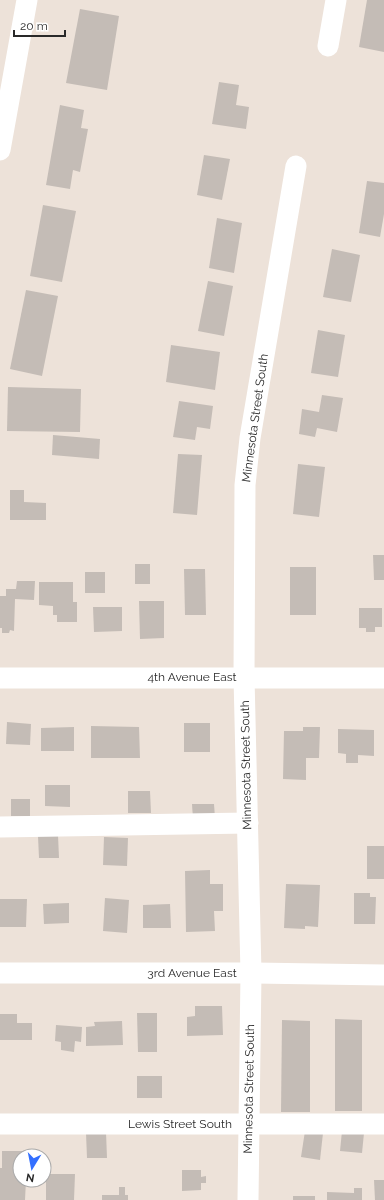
<svg xmlns="http://www.w3.org/2000/svg" width="384" height="1200" viewBox="0 0 384 1200" font-family="Raleway,sans-serif">
<rect width="100%" height="100%" fill="#ede2d9"/>
<g fill="#c4bcb6">
<path d="M367 0H384V52L359 47Z"/>
<path d="M80 9 119 16 107 90 66 83Z"/>
<path d="M219 82 239 85 236 105 249 107 246 129 212 124Z"/>
<path d="M60 105 84 110 81 128 88 129 80 172 73 170 70 189 46 185Z"/>
<path d="M204 155 230 159 222 200 197 195Z"/>
<path d="M367 181 384 183V214L380 237 359 233Z"/>
<path d="M43 205 76 211 62 282 30 276Z"/>
<path d="M217 218 242 223 234 273 209 268Z"/>
<path d="M332 249 360 255 351 302 323 297Z"/>
<path d="M208 281 233 286 224 336 198 331Z"/>
<path d="M26 290 58 296 42 376 10 369Z"/>
<path d="M318 330 345 335 338 377 311 373Z"/>
<path d="M171 345 220 352 215 390 166 382Z"/>
<path d="M8 387 81 389 80 432 7 431Z"/>
<path d="M322 395 343 398 337 432 317 428 315 437 299 434 302 409 319 412Z"/>
<path d="M179 401 213 406 210 429 197 427 195 440 173 437Z"/>
<path d="M53 435 100 439 99 459 52 455Z"/>
<path d="M178 454 202 455 197 515 173 513Z"/>
<path d="M298 464 325 467 319 517 293 514Z"/>
<path d="M10 490H24V502L46 503V520H10Z"/>
<path d="M373 555H384V580H374Z"/>
<rect x="135" y="564" width="15" height="20"/>
<rect x="290" y="567" width="26" height="48"/>
<path d="M184 569H205L206 615H185Z"/>
<rect x="85" y="572" width="20" height="21"/>
<path d="M17 581H35L34 600 15 599 14 631 10 630 9 633H2V628H0V596H6V589H16Z"/>
<path d="M39 582H73V602H77V622H57V615H53V606L39 605Z"/>
<path d="M139 601H164V638L140 639Z"/>
<path d="M93 607H122V631L94 632Z"/>
<path d="M359 608H382V627H375V632H366V628H359Z"/>
<path d="M7 722 31 724 30 745 6 744Z"/>
<rect x="184" y="723" width="26" height="29"/>
<path d="M91 726 139 727 140 758H91Z"/>
<path d="M74 727V751H41V728Z"/>
<path d="M303 727H320L319 758H306V780L283 779 284 731H303Z"/>
<path d="M338 729 374 730V756L358 755V763H346V754L338 753Z"/>
<path d="M45 785H70V807L45 806Z"/>
<path d="M128 791H150L151 813H128Z"/>
<rect x="11" y="799" width="19" height="17"/>
<path d="M192 804H214L215 818 193 819Z"/>
<path d="M58 835 59 858H39L38 836Z"/>
<path d="M104 837 128 838 127 866 103 865Z"/>
<rect x="367" y="846" width="17" height="33"/>
<path d="M210 870V884H223V911H214L215 931 186 932 185 871Z"/>
<path d="M286 884 320 885 318 927 305 926V929L284 928Z"/>
<path d="M354 893H370V897H376L375 924H354Z"/>
<path d="M105 898 129 900 127 933 103 931Z"/>
<path d="M0 899H27L26 927H0Z"/>
<path d="M69 903V923L44 924 43 904Z"/>
<path d="M170 904 171 928H143V905Z"/>
<path d="M195 1006H222L223 1035 187 1036V1017L195 1016Z"/>
<path d="M137 1013H157V1052H138Z"/>
<path d="M0 1014H17V1023H32V1040H0Z"/>
<path d="M335 1019 362 1020V1111H335Z"/>
<path d="M282 1020 310 1021V1112H281Z"/>
<path d="M122 1021 123 1045 86 1046V1027L95 1026 94 1022Z"/>
<path d="M56 1025 82 1027 81 1042 75 1041 74 1052 61 1050V1042L55 1041Z"/>
<rect x="137" y="1076" width="25" height="22"/>
<path d="M305 1131 323 1133 320 1160 301 1157Z"/>
<path d="M342 1131 364 1133 362 1153 340 1151Z"/>
<path d="M106 1132 107 1158H87L86 1133Z"/>
<path d="M2 1151H26V1156H20V1180H26L25 1200H0V1168H2Z"/>
<path d="M182 1170H201V1177L206 1176V1183H201V1190L182 1191Z"/>
<path d="M46 1174H75L74 1200H46Z"/>
<path d="M374 1180H384V1200H375Z"/>
<path d="M119 1187H125V1195H128V1200H102V1195H119Z"/>
<path d="M354 1188H362V1200H327V1192L354 1193Z"/>
<rect x="293" y="1196" width="22" height="4"/>
</g>
<g fill="none" stroke-linecap="round" stroke-linejoin="round">
<g stroke="#fff" stroke-width="21">
<path d="M328 46 336 0"/>
<path d="M0 150 27 0"/>
<path d="M0 678H384"/>
<path d="M0 827 248 823"/>
<path d="M0 973H251L384 975"/>
<path d="M0 1124H384"/>
<path d="M248 1200 251 973 244 677 245 485 250 438 296 166"/>
</g>
</g>
<g text-anchor="middle" dominant-baseline="central" stroke-width="3.5" stroke-linejoin="round" paint-order="stroke">
<g font-size="12" fill="#292929" stroke="#fff">
<text transform="translate(255 418) rotate(-82)">Minnesota Street South</text>
<text x="192" y="677">4th Avenue East</text>
<text transform="translate(246 765) rotate(-91)">Minnesota Street South</text>
<text x="192" y="973">3rd Avenue East</text>
<text transform="translate(249 1089) rotate(-89)">Minnesota Street South</text>
<text x="180" y="1124">Lewis Street South</text>
</g>
</g>
<g transform="translate(32 1168) rotate(190)"><circle r="19" fill="#ffffff" stroke="#a9a9a9"/>
<path d="M0-3L7 15L0 10L-7 15Z" fill="#336fff"/>
<text y="-6" font-size="11" font-weight="bold" text-anchor="middle" fill="#292929">N</text>
</g>
<path d="M14 30v6h51v-6" fill="none" stroke="#292929" stroke-width="2"/>
<text x="20" y="30" font-size="12" fill="#292929" stroke="#ffffff" stroke-width="3" paint-order="stroke">20 m</text>
</svg>
